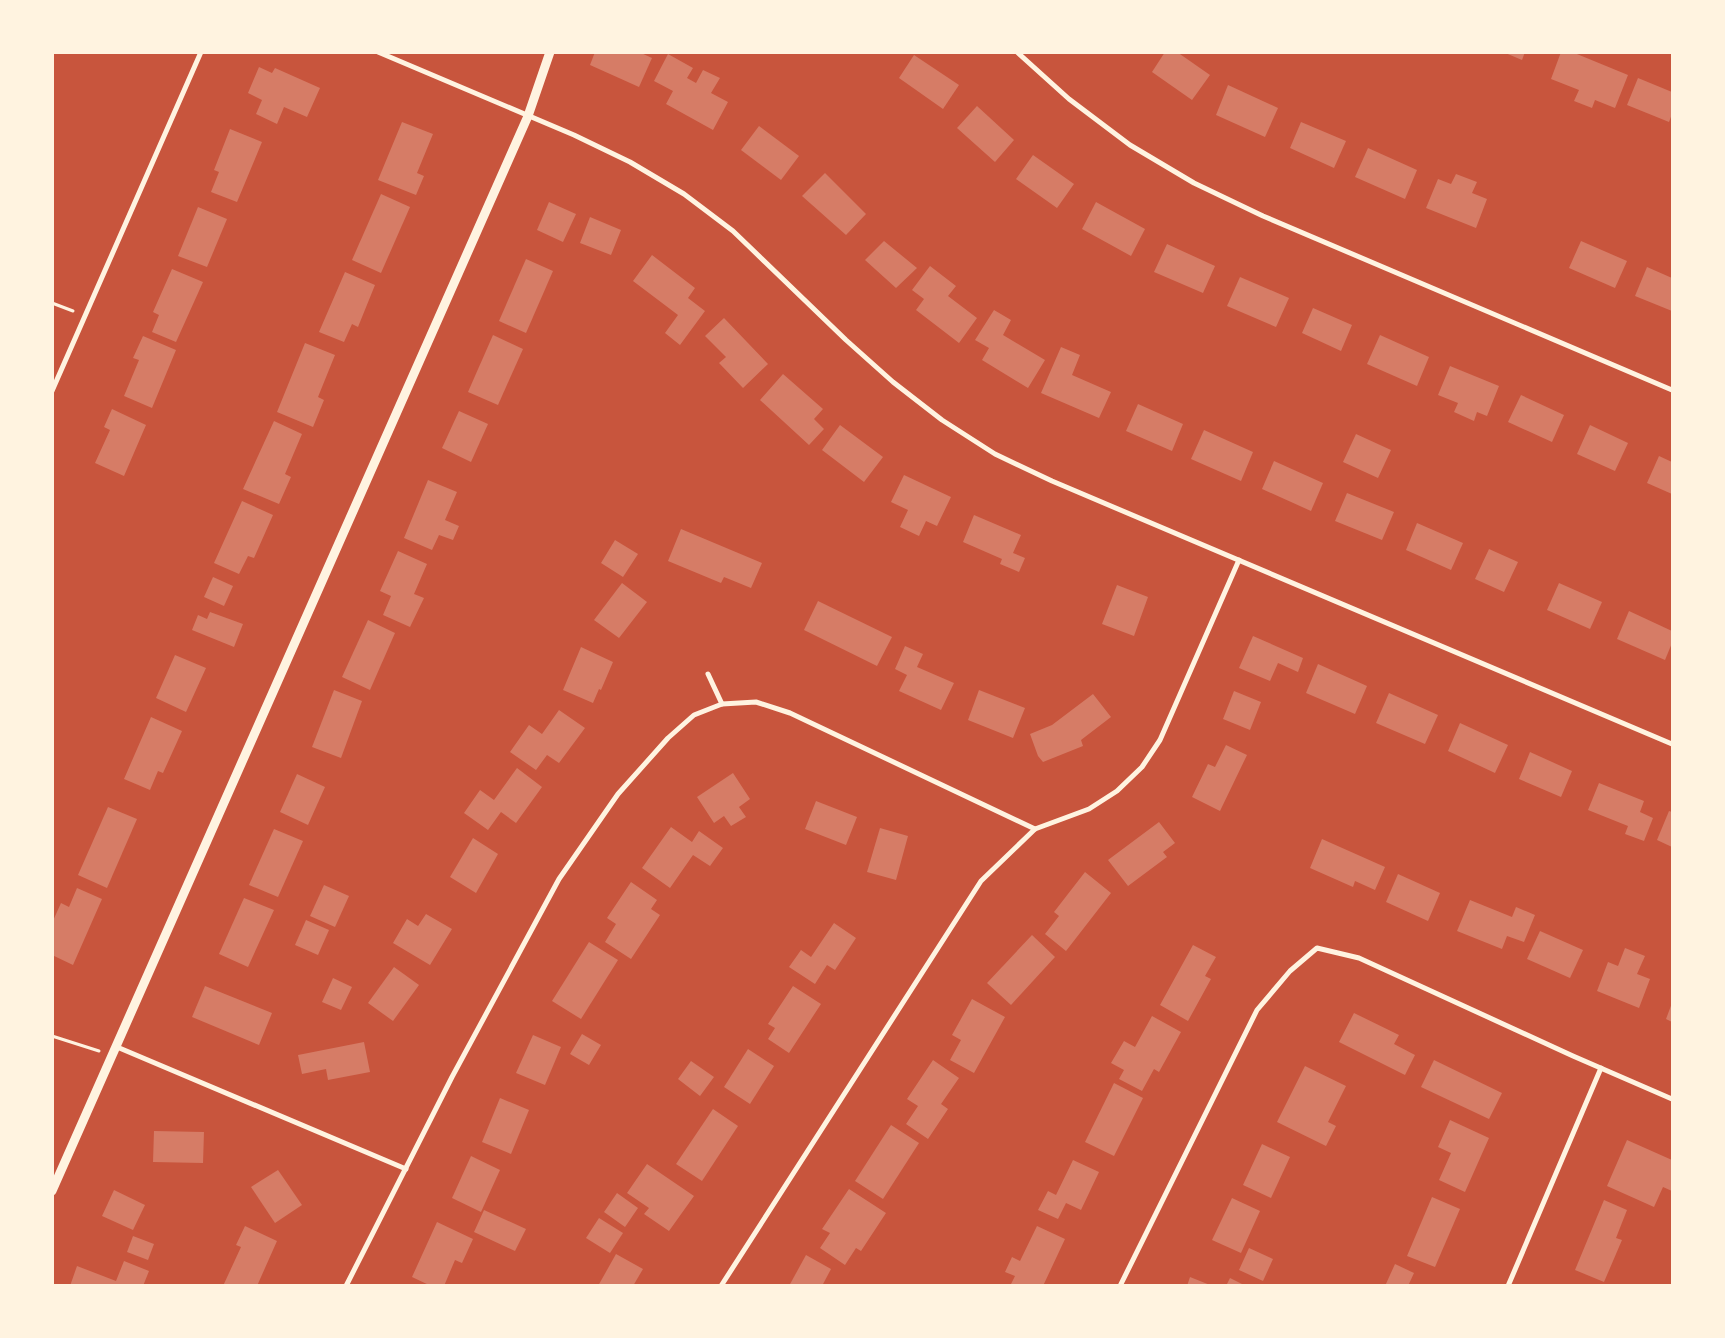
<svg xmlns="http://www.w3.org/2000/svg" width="1725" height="1338" viewBox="0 0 1725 1338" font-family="'Alegreya Sans',sans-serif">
<rect width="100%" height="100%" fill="#c8553d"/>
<g fill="#d67c66">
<path d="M595 52H639L652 58 639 87 590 65Z"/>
<path d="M1165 52H1177L1210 75 1192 100 1152 72Z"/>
<path d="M1503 52H1525L1522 60Z"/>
<path d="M1561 52H1572L1628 75 1615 108 1595 100 1592 108 1574 101 1579 90 1551 79Z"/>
<path d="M668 54 693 68 687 78 696 83 703 70 720 78 711 93 728 102 713 130 666 104 673 91 654 81Z"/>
<path d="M914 55 959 85 943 109 899 78Z"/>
<path d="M259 67 272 73 275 68 320 88 307 117 284 107 277 124 256 114 262 100 248 93Z"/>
<path d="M1638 78 1672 92V114L1669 122 1627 105Z"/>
<path d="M1228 85 1278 108 1265 137 1216 115Z"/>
<path d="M977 106 1014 140 995 162 957 128Z"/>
<path d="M402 122 433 134 417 173 424 176 416 195 378 180Z"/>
<path d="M1301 122 1346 141 1334 168 1290 148Z"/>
<path d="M759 126 799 156 781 180 741 150Z"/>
<path d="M230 129 262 142 237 202 211 192 219 172 214 170Z"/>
<path d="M1368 148 1417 170 1405 199 1355 177Z"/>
<path d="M1033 155 1074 184 1057 208 1016 179Z"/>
<path d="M825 173 866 214 846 235 802 196Z"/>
<path d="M1456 174 1477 182 1472 193 1487 199 1476 228 1426 208 1438 179 1451 184Z"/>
<path d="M381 194 410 207 381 273 352 260Z"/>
<path d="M549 202 576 214 563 242 537 230Z"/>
<path d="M1096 202 1145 229 1131 256 1082 229Z"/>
<path d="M198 207 227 219 207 267 178 256Z"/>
<path d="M590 217 621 230 611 255 580 243Z"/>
<path d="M884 241 917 268 896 288 865 260Z"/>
<path d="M1581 241 1627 261 1615 288 1569 268Z"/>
<path d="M1167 244 1215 266 1203 293 1154 272Z"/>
<path d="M652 255 695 288 688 298 705 311 680 345 665 333 678 315 633 281Z"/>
<path d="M526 259 553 271 526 333 499 321Z"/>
<path d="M930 266 956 286 948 296 977 318 959 343 916 310 924 299 912 290Z"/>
<path d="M1647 267 1672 278V311L1635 296Z"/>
<path d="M172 269 203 282 176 342 152 332 159 315 153 312Z"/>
<path d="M345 272 375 285 358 327 352 324 344 342 319 332Z"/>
<path d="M1240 277 1289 298 1276 327 1227 306Z"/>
<path d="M1313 308 1352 325 1341 351 1302 333Z"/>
<path d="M994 310 1011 320 1003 335 1045 360 1028 388 982 360 989 348 975 340Z"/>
<path d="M724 318 768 364 743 388 719 363 726 357 705 336Z"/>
<path d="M493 335 523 349 498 405 468 392Z"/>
<path d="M1380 335 1429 357 1417 386 1367 364Z"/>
<path d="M143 336 176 350 152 408 124 396 139 360 133 358Z"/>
<path d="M305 343 335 355 318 397 324 400 313 427 277 412Z"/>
<path d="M1061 347 1080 355 1072 375 1111 392 1099 418 1041 393Z"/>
<path d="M1450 366 1499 386 1487 416 1477 412 1474 421 1454 412 1458 403 1438 395Z"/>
<path d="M783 374 823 409 814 419 824 429 809 445 760 400Z"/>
<path d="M1521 395 1564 415 1552 442 1508 422Z"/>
<path d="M1138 404 1183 424 1172 451 1126 431Z"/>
<path d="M112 409 146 425 124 476 95 463 110 430 104 427Z"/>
<path d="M459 411 488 424 471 462 442 448Z"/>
<path d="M274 421 302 434 285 474 291 477 279 504 243 489Z"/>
<path d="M840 425 883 457 864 482 822 450Z"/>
<path d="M1590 425 1628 443 1615 471 1577 454Z"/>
<path d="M1204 430 1253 452 1241 481 1191 459Z"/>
<path d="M1356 434 1391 450 1378 478 1343 462Z"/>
<path d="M1659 456 1672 462V494L1647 483Z"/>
<path d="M1274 461 1323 483 1311 511 1262 489Z"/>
<path d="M904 475 951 497 937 526 926 521 919 536 900 527 908 510 891 502Z"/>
<path d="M428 480 457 492 445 520 459 526 453 540 439 535 432 550 404 538Z"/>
<path d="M1347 493 1394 512 1382 540 1335 521Z"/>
<path d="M242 501 273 515 254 558 248 556 239 574 214 563Z"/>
<path d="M974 515 1021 535 1013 553 1025 558 1019 572 1000 564 1002 559 963 542Z"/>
<path d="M1417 523 1463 543 1451 570 1406 550Z"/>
<path d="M681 529 762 563 751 588 724 577 721 583 668 561Z"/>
<path d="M615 540 638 554 623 577 601 563Z"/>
<path d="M1489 549 1518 562 1504 592 1475 579Z"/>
<path d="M398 551 427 564 414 594 424 598 410 627 383 615 391 596 380 591Z"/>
<path d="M213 577 233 586 224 606 204 597Z"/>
<path d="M622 583 647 602 619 638 594 620Z"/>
<path d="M1559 583 1602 602 1590 629 1547 610Z"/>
<path d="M1117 585 1148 597 1134 636 1102 624Z"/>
<path d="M818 601 892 637 877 666 804 630Z"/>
<path d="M1629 611 1672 631V643L1665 660 1617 639Z"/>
<path d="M210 612 243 624 234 647 192 630 198 615 207 619Z"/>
<path d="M368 620 395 633 370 690 342 677Z"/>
<path d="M1253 636 1303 658 1298 672 1278 663 1270 681 1239 668Z"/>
<path d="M905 646 923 654 917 667 954 683 941 710 899 691 907 675 895 669Z"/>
<path d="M581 647 613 662 601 690 599 689 593 703 563 690Z"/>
<path d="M175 655 206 668 186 712 156 698Z"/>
<path d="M1318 664 1367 686 1355 714 1306 693Z"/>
<path d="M334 690 362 701 341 758 312 747Z"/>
<path d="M979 690 1025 708 1013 738 968 720Z"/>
<path d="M1234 691 1261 702 1250 730 1223 719Z"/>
<path d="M1389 693 1438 715 1425 744 1376 723Z"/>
<path d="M1093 694 1111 717 1081 740 1083 746 1043 762 1038 756 1030 734 1052 725Z"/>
<path d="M559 710 585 728 559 763 547 755 536 770 510 752 529 725 542 734Z"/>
<path d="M151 717 182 731 163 773 158 771 150 790 124 779Z"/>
<path d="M1460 723 1508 745 1495 773 1448 751Z"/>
<path d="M1226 745 1247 755 1220 811 1192 797 1208 764 1215 767Z"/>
<path d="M1530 752 1572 771 1561 797 1519 779Z"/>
<path d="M517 768 542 787 516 823 501 812 488 830 464 813 480 790 494 800Z"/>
<path d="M733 773 750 799 739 807 746 817 731 826 724 816 714 823 697 797Z"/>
<path d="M297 774 325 787 308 825 280 812Z"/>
<path d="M1599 783 1644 801 1640 812 1653 818 1644 841 1625 834 1628 826 1588 810Z"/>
<path d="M816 801 857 817 846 845 805 829Z"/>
<path d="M108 807 137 819 107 888 78 875Z"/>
<path d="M1669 811 1672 812V847L1657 840Z"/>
<path d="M1159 822 1175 843 1163 852 1167 857 1128 886 1108 860Z"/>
<path d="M671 827 692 842 699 831 723 848 710 866 693 855 670 888 642 868Z"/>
<path d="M880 828 908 836 896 880 867 872Z"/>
<path d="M274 829 303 841 278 897 249 885Z"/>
<path d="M473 838 498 854 476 893 450 877Z"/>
<path d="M1322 839 1385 867 1375 890 1355 881 1353 887 1310 868Z"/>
<path d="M1085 872 1111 893 1066 951 1045 934 1059 916 1054 912Z"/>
<path d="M1398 874 1440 893 1428 921 1386 902Z"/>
<path d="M631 882 657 900 651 909 660 915 631 959 605 942 616 924 607 918Z"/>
<path d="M324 885 349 896 335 927 310 916Z"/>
<path d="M77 888 102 899 73 965 52 955V923L61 903 69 907Z"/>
<path d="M244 898 274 910 248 967 219 954Z"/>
<path d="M1470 900 1512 917 1516 907 1535 915 1524 942 1507 936 1502 949 1457 931Z"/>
<path d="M426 914 452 929 430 965 393 943 407 919 418 926Z"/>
<path d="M306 920 329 930 318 955 295 945Z"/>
<path d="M834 923 856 938 835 970 827 965 815 984 789 967 801 950 811 957Z"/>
<path d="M1540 931 1583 950 1570 978 1527 959Z"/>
<path d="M1032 935 1055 957 1011 1005 987 983Z"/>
<path d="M589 942 618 960 581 1019 552 1001Z"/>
<path d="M1193 945 1216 957 1205 976 1211 979 1188 1021 1160 1005Z"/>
<path d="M1625 948 1645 956 1637 974 1650 979 1639 1008 1597 991 1608 962 1618 966Z"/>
<path d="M394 967 419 985 393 1021 368 1003Z"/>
<path d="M333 978 352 987 341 1010 322 1002Z"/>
<path d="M205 986 272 1013 259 1045 192 1017Z"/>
<path d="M793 986 821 1004 789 1053 768 1039 775 1028 768 1024Z"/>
<path d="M972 999 1005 1017 974 1073 950 1060 961 1040 952 1035Z"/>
<path d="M1672 1003V1022L1666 1019Z"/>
<path d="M1354 1013 1399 1035 1394 1044 1415 1055 1405 1075 1339 1042Z"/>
<path d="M1152 1016 1181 1032 1159 1072 1154 1069 1142 1091 1119 1079 1124 1070 1111 1063 1124 1041 1135 1047Z"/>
<path d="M582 1034 601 1045 589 1065 570 1054Z"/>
<path d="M533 1035 561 1047 545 1085 516 1073Z"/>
<path d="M364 1042 370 1072 328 1080 326 1069 302 1074 298 1055Z"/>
<path d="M748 1049 774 1066 750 1104 724 1087Z"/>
<path d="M933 1060 959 1078 941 1104 948 1109 928 1139 906 1124 918 1106 907 1099Z"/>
<path d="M1434 1060 1502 1093 1489 1119 1421 1087Z"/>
<path d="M691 1061 714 1077 700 1096 678 1079Z"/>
<path d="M1305 1066 1346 1086 1328 1122 1336 1126 1326 1146 1277 1122Z"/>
<path d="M1114 1083 1143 1098 1114 1156 1085 1142Z"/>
<path d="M500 1098 529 1110 511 1154 482 1142Z"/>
<path d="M713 1109 738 1126 702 1181 676 1164Z"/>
<path d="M1450 1120 1489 1138 1465 1192 1439 1180 1451 1153 1438 1147Z"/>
<path d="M891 1125 919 1143 883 1199 855 1181Z"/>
<path d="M154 1131 204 1132 203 1163 153 1162Z"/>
<path d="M1627 1140 1672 1160V1191L1663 1187 1654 1207 1607 1186Z"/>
<path d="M1262 1144 1290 1157 1271 1198 1243 1185Z"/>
<path d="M471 1156 500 1170 481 1212 452 1198Z"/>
<path d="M1073 1160 1099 1172 1081 1210 1066 1203 1058 1219 1038 1210 1048 1191 1056 1195Z"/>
<path d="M647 1164 694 1196 669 1231 644 1214 649 1208 627 1193Z"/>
<path d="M278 1170 302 1205 275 1223 251 1187Z"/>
<path d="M849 1189 886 1213 861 1251 856 1248 845 1265 820 1248 830 1233 822 1229Z"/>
<path d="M114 1190 145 1205 133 1230 102 1216Z"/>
<path d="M617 1193 638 1208 625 1227 604 1212Z"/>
<path d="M1432 1197 1460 1209 1435 1267 1407 1256Z"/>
<path d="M1232 1198 1260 1211 1241 1253 1212 1240Z"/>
<path d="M1604 1200 1627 1210 1616 1238 1622 1240 1604 1282 1575 1270Z"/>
<path d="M484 1210 526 1229 515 1251 474 1232Z"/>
<path d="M599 1218 623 1233 610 1253 586 1238Z"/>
<path d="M437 1222 473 1239 462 1263 455 1260 444 1286H431L412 1277Z"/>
<path d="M245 1226 277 1241 257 1286H223L241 1247 236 1245Z"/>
<path d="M1037 1226 1065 1239 1043 1286H1010L1015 1276 1005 1272 1012 1257 1020 1261Z"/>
<path d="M133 1236 154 1244 148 1260 127 1252Z"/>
<path d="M1249 1248 1273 1259 1263 1281 1239 1270Z"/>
<path d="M616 1254 643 1269 633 1286H598Z"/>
<path d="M806 1255 831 1269 822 1286H789Z"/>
<path d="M124 1261 149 1271 143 1286H70L77 1266 116 1281Z"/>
<path d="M1395 1264 1414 1273 1408 1286H1385Z"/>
<path d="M1190 1277 1210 1285V1286H1187Z"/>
<path d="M1230 1278 1246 1286H1226Z"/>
</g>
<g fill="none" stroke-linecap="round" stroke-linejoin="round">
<g stroke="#fff3e0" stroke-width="3">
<path d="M52 303 73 311"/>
<path d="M52 1036 99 1051"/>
</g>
<g stroke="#fff3e0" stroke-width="5">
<path d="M378 52 574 135 630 162 684 194 733 231 846 340 893 382 942 420 995 454 1052 481 1672 744"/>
<path d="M1017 52 1069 99 1130 145 1194 183 1263 216 1672 390"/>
<path d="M52 391 201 52"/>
<path d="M708 674 722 704"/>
<path d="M117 1047 406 1169"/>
<path d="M346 1286 452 1077 559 879 618 794 668 738 694 715 722 704 756 702 790 713 1035 829"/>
<path d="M721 1286 981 881 1035 829 1089 809 1117 791 1142 767 1160 740 1239 560"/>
<path d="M1120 1286 1257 1010 1290 971 1317 948 1359 958 1573 1056 1672 1099"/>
<path d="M1508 1286 1601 1068"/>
</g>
<path stroke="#fff3e0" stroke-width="9" d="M52 1191 528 116 550 52"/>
</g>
<rect width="1725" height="1338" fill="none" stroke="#fff3e0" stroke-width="108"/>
</svg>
